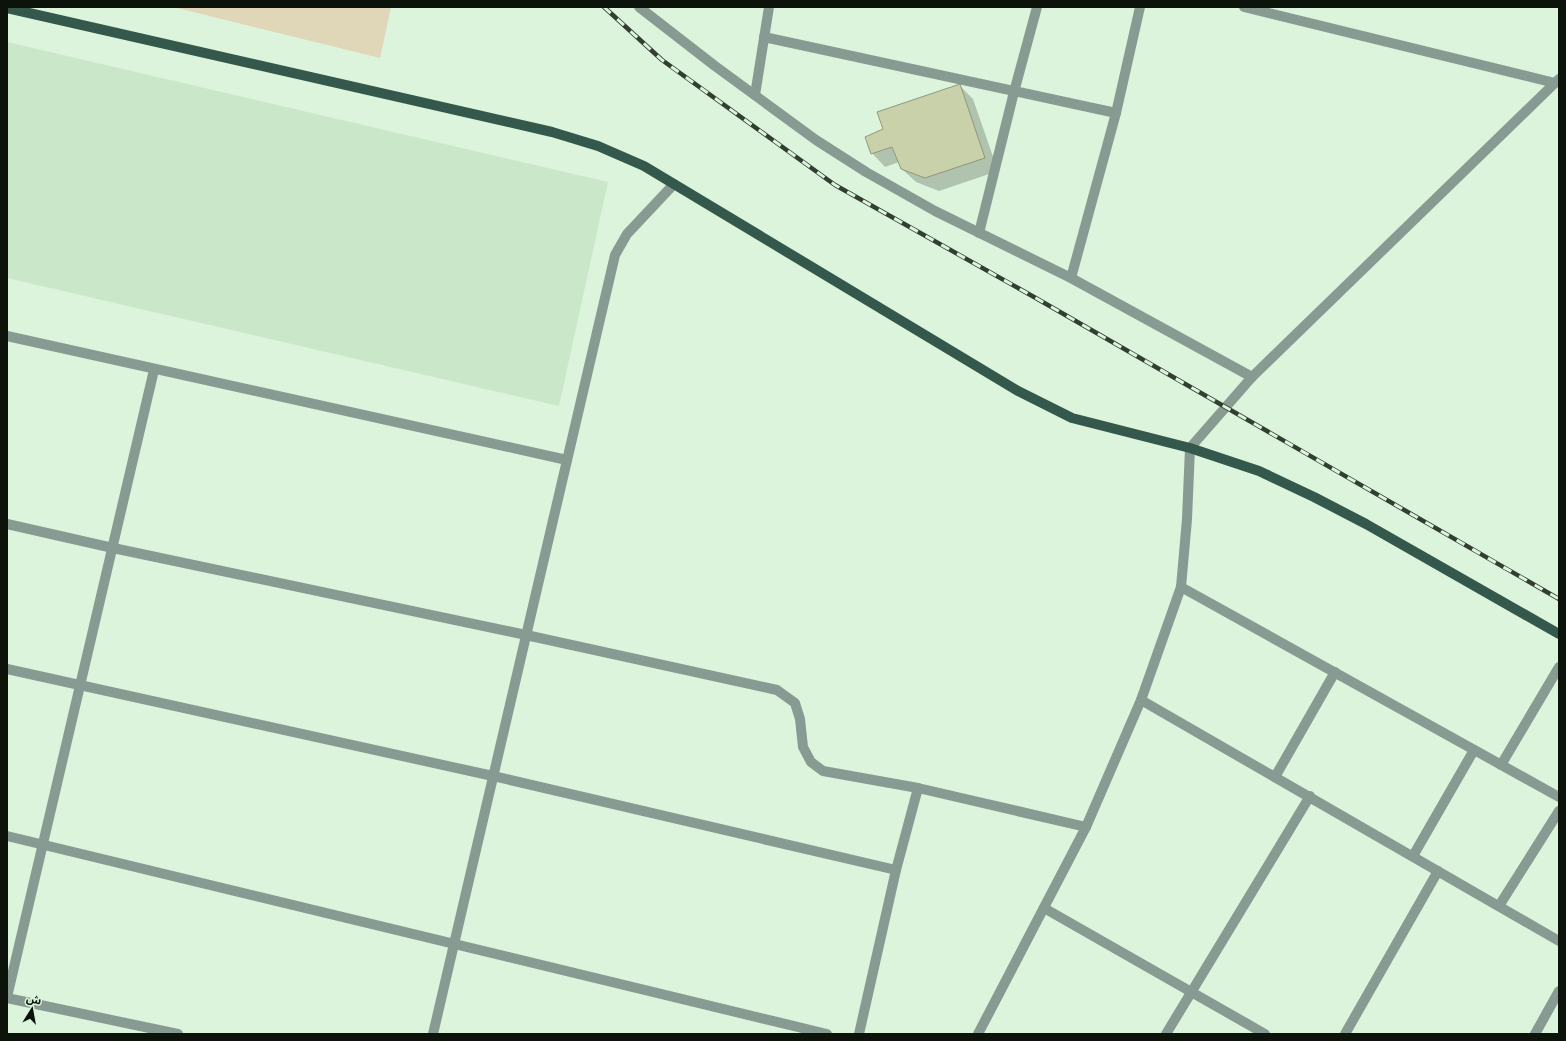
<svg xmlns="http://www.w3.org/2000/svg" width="1566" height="1041" viewBox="0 0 1566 1041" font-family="'Varela Round','Noto Sans Arabic',sans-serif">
<rect width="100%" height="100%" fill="#dbf4db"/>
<path fill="#cae8c9" d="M7 42 608 182 559 406 7 278Z"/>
<path fill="#e0d7b9" d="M173 7H391L380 58Z"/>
<path fill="#0003" d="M959 85 973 99 998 171 939 191 916 182 902 169 899 162 885 167 872 153 885 130Z"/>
<path fill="#c8d1aa" stroke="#91987a" d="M960 84 985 158 925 178 901 169 892 147 871 154 865 137 883 129 877 112Z"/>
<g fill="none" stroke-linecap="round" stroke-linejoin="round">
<g stroke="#889b93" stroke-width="10">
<path d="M639 7 715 66 816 140 866 172 935 211 1071 278 1252 377"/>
<path d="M1244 7 1555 83"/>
<path d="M764 37 1116 113"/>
<path d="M755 95 769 7"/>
<path d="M979 233 1014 92 1037 7"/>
<path d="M1071 278 1116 113 1140 7"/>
<path d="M7 336 567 460"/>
<path d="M7 524 113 548 526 635 777 690 795 703 800 719 803 747 811 762 823 771 918 788 1086 827"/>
<path d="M1181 587 1559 797"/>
<path d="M7 669 493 776 896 870"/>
<path d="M1141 700 1559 941"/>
<path d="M1501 765 1559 667"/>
<path d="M1275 777 1335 672"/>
<path d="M7 836 827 1034"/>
<path d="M1413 856 1474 750"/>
<path d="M1499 906 1559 811"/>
<path d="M1044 908 1265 1034"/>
<path d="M7 997 154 370"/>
<path d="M7 998 178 1034"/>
<path d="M433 1034 615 255 627 234 674 184"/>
<path d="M859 1034 896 870 918 788"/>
<path d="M978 1034 1086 827 1141 700 1181 587 1187 519 1190 448 1252 377 1559 79"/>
<path d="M1166 1034 1310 796"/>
<path d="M1345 1034 1438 871"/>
<path d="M1535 1034 1559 991"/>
</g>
<path stroke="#35584c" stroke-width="10" d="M7 8 552 132 598 146 644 166 1018 391 1072 418 1190 448 1259 471 1314 497 1366 524 1559 634"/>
<defs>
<path id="rail" d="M604 7 662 60 835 185 1034 297 1559 599"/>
</defs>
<use href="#rail" stroke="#333e33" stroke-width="4.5"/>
<use href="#rail" stroke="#dbf4db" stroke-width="3" stroke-dasharray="9" stroke-linecap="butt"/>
</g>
<rect width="1566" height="1041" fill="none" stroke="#0b130b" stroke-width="16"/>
<g transform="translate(32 1009) rotate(11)" stroke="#dbf4db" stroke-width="3" paint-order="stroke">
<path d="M0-3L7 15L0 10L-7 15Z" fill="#0b130b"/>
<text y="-6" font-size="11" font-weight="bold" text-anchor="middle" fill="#0b130b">ش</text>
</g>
</svg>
